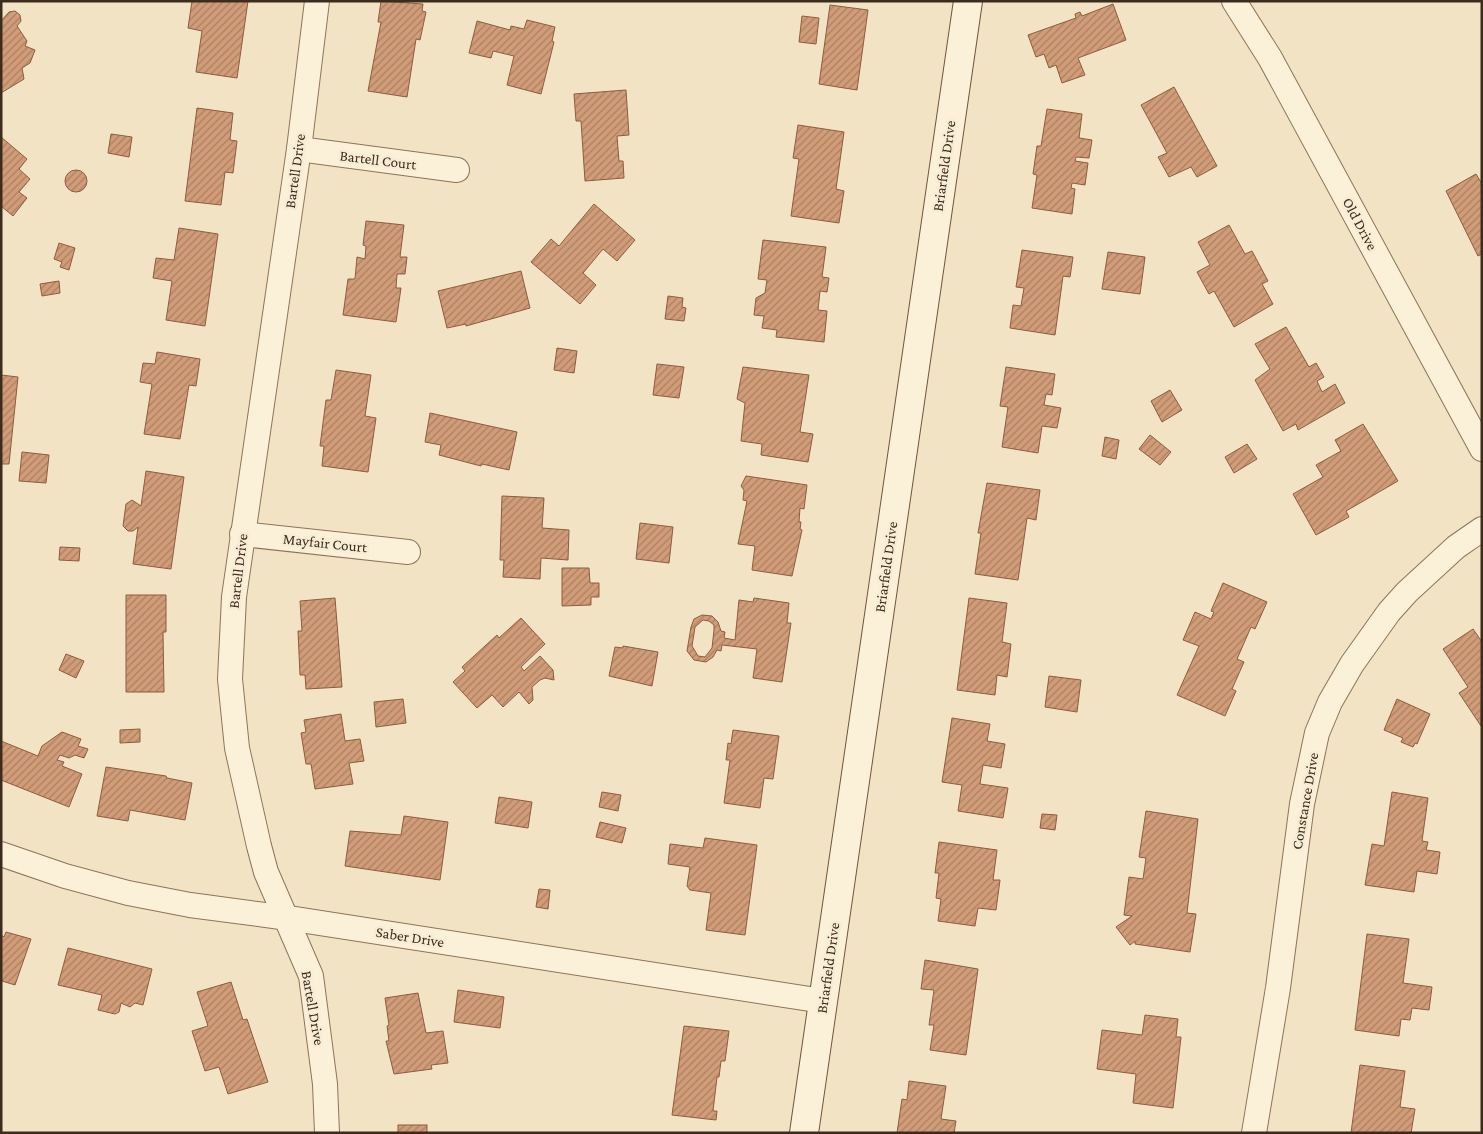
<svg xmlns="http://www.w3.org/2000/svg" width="1483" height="1134" viewBox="0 0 1483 1134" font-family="'Crimson Pro',serif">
<defs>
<pattern id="building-hatch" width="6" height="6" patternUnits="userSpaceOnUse" patternTransform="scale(1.25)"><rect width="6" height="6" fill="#d19c78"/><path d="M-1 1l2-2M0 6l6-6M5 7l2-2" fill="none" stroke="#ab7f62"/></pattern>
</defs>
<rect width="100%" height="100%" fill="#f1e3c4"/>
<g fill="url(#building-hatch)" stroke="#8d5c3d" fill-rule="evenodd">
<path d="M192 1H248L237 78 196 72 202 31 188 28Z"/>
<path d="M381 1 423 4 422 11 426 12 420 40 416 39 407 97 368 91 381 22H378Z"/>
<path d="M1113 4 1126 40 1078 58 1085 75 1062 83 1056 65 1049 68 1044 54 1036 57 1028 35 1076 18 1075 14 1080 12 1082 16Z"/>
<path d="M830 5 868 10 857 90 819 84Z"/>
<path d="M15 11 20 15 21 21 17 26 27 41 25 46 35 50 30 63 22 68 24 79 1 93V21L9 12Z"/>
<path d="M802 16 819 18 816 44 799 42Z"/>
<path d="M527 20 555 27 552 41 554 42 541 94 507 85 514 56 493 51 491 58 469 53 477 21 510 30 511 26 524 29Z"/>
<path d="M1174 87 1217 166 1197 177 1191 167 1169 177 1158 157 1167 153 1141 105Z"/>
<path d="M626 90 629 135 617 136 619 161H623L624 178 585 181 581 121H576L574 94Z"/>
<path d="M197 108 233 113 230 140 237 141 233 173 225 172 221 205 185 201Z"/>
<path d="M1047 109 1082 114 1079 138 1092 140 1089 158 1076 157 1075 161 1088 163 1085 185 1072 183 1071 188 1075 189 1072 214 1032 208 1037 175 1033 174 1037 146H1041Z"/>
<path d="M798 125 844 132 836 189 844 191 839 223 791 216 799 159 793 158Z"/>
<path d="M111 134 132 137 129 157 108 153Z"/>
<path d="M1 137 27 159 19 169 30 179 19 192 27 198 13 216 1 206Z"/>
<circle cx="76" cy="181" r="11"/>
<path d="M1476 174 1482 184V254L1478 256 1446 191Z"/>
<path d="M594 204 635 240 617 261 603 249 583 273 596 285 580 304 531 262 551 239 559 246Z"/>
<path d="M366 221 404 225 400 257H407L405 274H397L396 288H401L396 322 343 315 348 279H355L357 257 365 259 366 246 363 245Z"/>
<path d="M1229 225 1245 254 1252 251 1268 281 1262 284 1273 304 1234 327 1214 291 1209 294 1197 272 1210 265 1198 242Z"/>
<path d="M179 228 218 234 205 326 166 320 172 281 153 278 156 258 174 260Z"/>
<path d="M763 240 826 247 822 277 829 278 827 292 820 291 818 310 827 311 824 342 776 337 777 330 762 328 764 316 754 315 756 298 765 293 767 280 758 279Z"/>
<path d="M59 243 75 248 69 270 60 267 62 262 54 259Z"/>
<path d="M1022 250 1073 257 1070 277 1063 276 1055 335 1010 328 1013 305 1021 306 1024 288 1016 287Z"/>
<path d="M1108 252 1145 257 1140 294 1102 289Z"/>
<path d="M521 271 530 308 466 326V324L447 328 438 291Z"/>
<path d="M59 281 60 293 42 296 40 284Z"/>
<path d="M668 296 683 298 682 307 686 308 684 321 665 319Z"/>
<path d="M1286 327 1309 367 1316 363 1324 377 1317 381 1322 392 1335 384 1345 403 1298 430 1296 424 1283 431 1255 380 1270 369 1255 344Z"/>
<path d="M557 348 577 351 574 373 554 370Z"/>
<path d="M157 352 200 359 196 386 189 385 180 439 144 434 152 384 140 382 143 363 155 364Z"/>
<path d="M657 364 684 367 679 398 653 395Z"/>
<path d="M743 367 809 375 800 432 813 434 808 462 761 455 762 444 741 441 745 403 737 399Z"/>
<path d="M1006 367 1055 374 1052 395 1046 394 1044 405 1061 408 1057 428 1042 426 1038 453 1002 447 1008 407 1000 406Z"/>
<path d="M336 370 371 375 365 416 376 418 368 472 322 466 324 446H320L326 400H331Z"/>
<path d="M1 375 18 377 9 464H1Z"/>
<path d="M1170 390 1182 410 1162 422 1151 401Z"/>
<path d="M430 413 517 432 509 470 482 464 481 466 439 455 441 445 425 442Z"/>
<path d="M1363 424 1398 481 1346 511 1349 517 1316 535 1293 494 1323 477 1316 465 1341 451 1335 440Z"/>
<path d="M1150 435 1171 452 1160 465 1139 449Z"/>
<path d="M1105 437 1119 440 1116 459 1102 456Z"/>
<path d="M1247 444 1257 459 1234 473 1225 457Z"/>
<path d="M22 452 49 455 46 483 19 481Z"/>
<path d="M146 471 184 477 171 569 133 564 138 527 133 531H128L123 526 126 504 132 500 141 506Z"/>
<path d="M746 476 807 485 804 509 800 508 799 522H801L800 529 802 530 792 576 752 570 755 546 738 544 747 501 743 500 744 490 741 486Z"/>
<path d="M987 483 1040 490 1036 520 1027 518 1018 580 975 574 981 533H978Z"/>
<path d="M502 496 544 498 542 528 569 530 568 560 541 558 540 579 503 577 504 560H500Z"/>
<path d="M640 523 673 527 669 563 636 559Z"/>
<path d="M60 547 80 548 79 561 59 560Z"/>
<path d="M562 568H589L590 583H599V597H591V605L562 606Z"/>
<path d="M1223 583 1267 602 1255 629 1251 627 1237 659 1244 662 1232 689 1236 691 1225 716 1177 695 1199 646 1183 640 1195 612 1211 619 1214 612 1211 611Z"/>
<path d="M126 595H166V632H163L164 692H126Z"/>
<path d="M335 598 342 687 306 689 305 675H300L298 631H302L300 601Z"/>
<path d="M754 598 789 603 787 623H791L782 682 753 678 757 649 722 645 721 651 717 650 713 657 706 662 694 660 687 651 691 627 694 619 702 615 712 616 718 622 721 631 725 632 724 638 735 640 739 600 753 602ZM703 620 709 621 714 625V630L712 648 705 657 698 656 692 646 695 627Z"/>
<path d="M969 598 1007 603 1002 642 1011 644 1007 677 997 675 995 695 957 690Z"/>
<path d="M521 618 545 644 521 667 524 671 540 656 553 670 554 680 545 678 540 680 532 687 533 700 529 704 519 692 503 707 492 695 477 708 453 682 465 671 462 667 497 635 499 638Z"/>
<path d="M1473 629 1482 642 1481 726 1459 693 1468 687 1443 649Z"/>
<path d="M623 646 658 652 652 686 609 676 615 647 623 648Z"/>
<path d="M66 654 84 661 76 678 59 670Z"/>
<path d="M1049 676 1081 680 1077 712 1045 707Z"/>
<path d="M403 699 406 723 376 727 374 702Z"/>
<path d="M1397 699 1430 714 1417 744 1415 743 1413 747 1401 742 1403 738 1384 730Z"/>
<path d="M341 714 345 741 360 739 364 761 349 763 353 784 315 789 311 764H306L301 733 306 732 304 720Z"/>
<path d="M952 718 990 724 987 741 1005 744 1001 768 983 765 980 784 1008 788 1003 818 958 811 962 785 942 782Z"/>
<path d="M140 729V742L120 743V730Z"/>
<path d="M733 730 779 736 773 779 764 778 760 808 724 803 730 760H726L728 743 731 744Z"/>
<path d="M62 732 81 739 78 746 88 749 84 758 75 755 69 758 60 755 57 760 64 762 62 766 82 774 69 807 1 780V741L38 756 42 746Z"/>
<path d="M106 767 166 776 167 778 192 783 185 820 130 810 128 821 97 816Z"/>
<path d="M602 792 621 795 618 811 599 807Z"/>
<path d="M1392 792 1428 798 1422 841 1428 842 1426 850 1440 852 1437 874 1417 871 1414 892 1365 885 1372 844 1384 846Z"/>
<path d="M499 797 532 802 528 828 495 823Z"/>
<path d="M1146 811 1198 819 1187 913 1196 914 1190 952 1135 944V941L1130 945 1116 927 1132 916 1124 915 1129 877 1143 879 1146 858 1139 857Z"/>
<path d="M1042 814 1057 815 1055 830 1040 828Z"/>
<path d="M404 816 448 822 440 880 345 866 350 831 401 835Z"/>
<path d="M600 822 626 828 622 843 596 837Z"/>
<path d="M705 838 757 845 745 935 706 930 711 893 690 890 687 886 690 867 668 864 670 844 703 848Z"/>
<path d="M939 842 997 850 993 880H1000L996 910 978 908 975 926 938 921 941 899 936 898 939 873H935Z"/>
<path d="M539 889 550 890 548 909 536 907Z"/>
<path d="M6 932 31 939 15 985 2 981 1 983V935L4 937Z"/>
<path d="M1367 934 1409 939 1403 983 1432 987 1429 1010 1412 1008 1410 1020 1401 1019 1399 1036 1355 1030Z"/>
<path d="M68 948 152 969 143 1005 135 1003 130 1007 121 1003 119 1012 115 1014 98 1010 102 995 58 985Z"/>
<path d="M925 960 978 969 966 1055 930 1050 934 1025H929L934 990 921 989Z"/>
<path d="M231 982 243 1020 247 1019 268 1082 228 1094 219 1067 205 1071 192 1031 208 1026 197 992Z"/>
<path d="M458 990 504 997 500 1028 454 1022Z"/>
<path d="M418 993 426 1033 443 1031 448 1063 431 1065 432 1069 394 1074 386 1041H389L387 1026 389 1025 385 998Z"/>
<path d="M1145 1015 1178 1019 1176 1037H1181L1173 1108 1133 1103 1136 1074 1097 1069 1102 1030 1142 1035Z"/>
<path d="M684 1026 729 1031 725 1061H721L719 1077H717L713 1111H717L716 1120 672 1115Z"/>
<path d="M1360 1065 1405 1071 1400 1107 1415 1109 1411 1133H1351Z"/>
<path d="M909 1081 946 1086 941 1119 956 1121 954 1133H897L902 1099 907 1100Z"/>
<rect x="398" y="1125" width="29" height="8"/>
</g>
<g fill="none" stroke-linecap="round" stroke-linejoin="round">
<defs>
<g id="street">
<path d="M317 1 299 149 234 597 230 679 237 748 259 846 266 872 311 976 325 1084 327 1133"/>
<path d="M1234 1 1270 58 1482 449"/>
<path d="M299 149 457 170"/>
<path d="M242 534 408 552"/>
<path d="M1 854 65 876 128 893 190 905 288 918 823 1001"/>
<path d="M1254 1133 1278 988 1302 804 1317 733 1330 702 1352 664 1389 612 1407 592 1456 547 1482 529"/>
</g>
<path id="secondary" d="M804 1133 968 1"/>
</defs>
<use href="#street" stroke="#8d7459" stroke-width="26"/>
<use href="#secondary" stroke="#6f553c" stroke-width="30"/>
<use href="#street" stroke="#fbf0d8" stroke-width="24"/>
<use href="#secondary" stroke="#fbf0d8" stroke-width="28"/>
</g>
<g text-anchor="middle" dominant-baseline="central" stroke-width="5" stroke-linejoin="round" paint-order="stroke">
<g font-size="15" fill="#3c2c1e" stroke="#f8edd4">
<text transform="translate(378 160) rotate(7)">Bartell Court</text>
<text transform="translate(944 166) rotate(-82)">Briarfield Drive</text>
<text transform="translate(295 171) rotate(-82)">Bartell Drive</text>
<text transform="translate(1360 224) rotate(62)">Old Drive</text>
<text transform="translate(325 543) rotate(6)">Mayfair Court</text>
<text transform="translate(886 567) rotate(-82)">Briarfield Drive</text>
<text transform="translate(238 571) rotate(-83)">Bartell Drive</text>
<text transform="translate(1305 801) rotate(-80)">Constance Drive</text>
<text transform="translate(410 937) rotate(9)">Saber Drive</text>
<text transform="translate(828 968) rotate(-82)">Briarfield Drive</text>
<text transform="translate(313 1008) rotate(80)">Bartell Drive</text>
</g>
</g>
<rect width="1483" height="1134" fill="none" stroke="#3c2c1e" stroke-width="5"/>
</svg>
